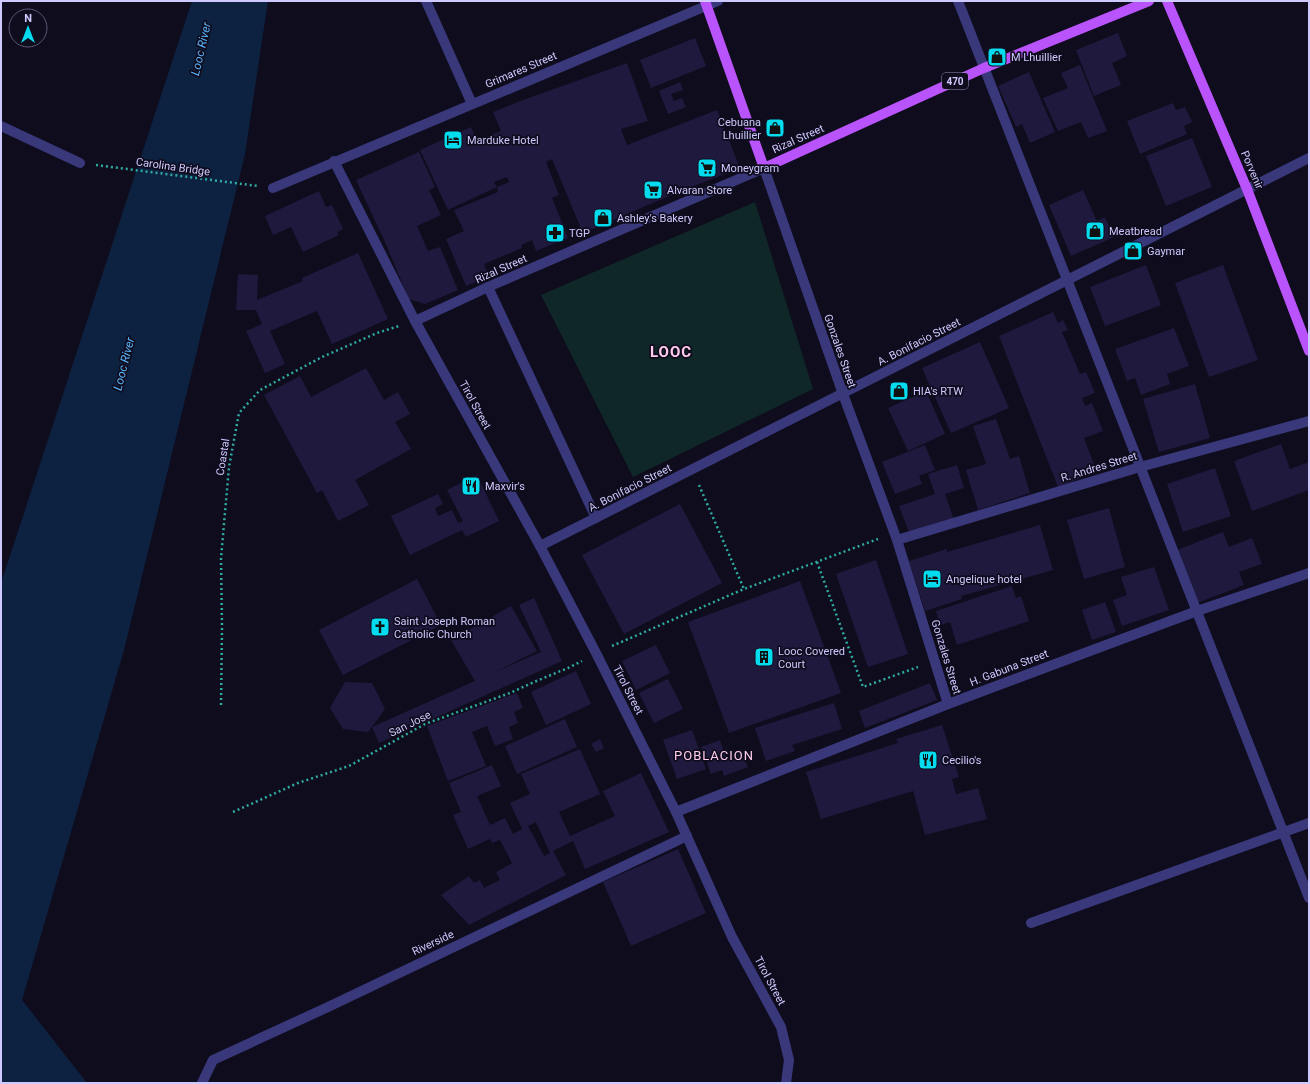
<svg xmlns="http://www.w3.org/2000/svg" width="1310" height="1084" viewBox="0 0 1310 1084" font-family="Roboto,sans-serif">
<rect width="100%" height="100%" fill="#0f0c1d"/>
<path fill="#0f2726" d="M755 202 813 389 633 477 541 295Z"/>
<path fill="#0d2241" d="M192 1H268L245 154 124 650 22 1000 87 1083H1V583Z"/>
<g fill="#1f193e" fill-rule="evenodd">
<path d="M1118 33 1127 56 1112 63 1121 85 1094 96 1076 50Z"/>
<path d="M695 38 706 66 651 88 640 60Z"/>
<path d="M627 63 648 121 621 129 627 145 717 110 740 168 676 193 583 233 552 159 546 162 559 195 552 198 568 238 536 251 532 240 521 245 522 248 484 264 489 276 466 286 446 239 464 231 454 210 498 192 497 187 509 182 507 177 494 182 497 187 448 210 420 150 471 127 477 141 501 131 493 112 523 100Z"/>
<path d="M1080 65 1107 131 1088 138 1081 122 1058 131 1043 98 1068 88 1061 73Z"/>
<path d="M1029 72 1055 132 1030 143 1022 124 1016 127 998 86Z"/>
<path d="M680 82 683 90 671 94 674 101 682 98 686 107 668 114 659 91Z"/>
<path d="M1173 103 1176 110 1185 107 1192 122 1184 126 1187 134 1140 154 1127 121Z"/>
<path d="M1192 138 1212 187 1166 206 1146 156Z"/>
<path d="M419 152 435 187 429 190 441 215 417 226 428 251 440 247 458 290 425 304 409 299 384 240 356 180Z"/>
<path d="M1083 190 1097 221 1105 217 1114 237 1071 256 1049 205Z"/>
<path d="M319 191 326 207 332 205 343 229 337 232 339 235 303 252 291 227 273 235 265 216Z"/>
<path d="M358 253 388 319 332 344 317 311 270 331 285 364 265 373 246 331 262 324 256 310H236L238 274 258 275 257 300 303 281 302 278Z"/>
<path d="M1146 265 1161 305 1105 326 1090 287Z"/>
<path d="M1223 265 1258 360 1209 377 1175 283Z"/>
<path d="M1053 312 1058 323 1063 320 1068 330 1062 332 1080 374 1086 372 1095 393 1082 398 1085 406 1092 403 1103 431 1084 438 1097 472 1058 487 999 336Z"/>
<path d="M1174 328 1189 366 1167 374 1170 384 1141 395 1135 378 1127 381 1115 349Z"/>
<path d="M980 342 1009 408 951 433 922 368Z"/>
<path d="M366 368 384 400 398 392 410 414 395 422 411 449 355 480 369 505 338 521 322 490 317 493 264 395 300 376 311 397Z"/>
<path d="M1195 384 1210 438 1159 452 1143 399Z"/>
<path d="M926 391 945 434 908 451 888 408Z"/>
<path d="M996 419 1010 459 1019 456 1030 493 978 510 966 470 986 464 973 426Z"/>
<path d="M1281 444 1290 469 1309 462V490L1252 511 1234 461Z"/>
<path d="M925 445 935 470 919 476 922 484 895 494 882 462Z"/>
<path d="M957 465 964 488 945 494 954 520 910 535 899 506 935 494 928 474Z"/>
<path d="M1215 468 1231 516 1183 532 1167 484Z"/>
<path d="M477 475 499 521 466 537 462 530 410 555 391 516 438 494 443 504 435 508 438 516 452 510 458 523 463 521 447 490Z"/>
<path d="M680 504 722 583 624 634 582 555Z"/>
<path d="M1109 508 1125 567 1084 579 1067 520Z"/>
<path d="M1040 525 1053 570 961 596 962 599 925 611 909 561 947 549V552Z"/>
<path d="M1223 532 1229 547 1252 538 1262 564 1239 572 1244 585 1197 603 1177 550Z"/>
<path d="M876 560 908 654 868 667 836 574Z"/>
<path d="M1154 567 1169 610 1122 626 1113 600 1127 595 1121 577Z"/>
<path d="M417 579 441 625 343 675 319 630Z"/>
<path d="M800 581 841 693 729 733 688 622Z"/>
<path d="M1012 586 1016 598 1021 596 1029 621 957 645 950 622 940 625 936 611Z"/>
<path d="M534 598 562 661 379 743 372 727 475 681 451 640 511 606 537 651 495 672 541 652 519 605Z"/>
<path d="M1105 602 1116 632 1092 640 1082 610Z"/>
<path d="M656 645 670 673 636 690 622 661Z"/>
<path d="M576 671 591 704 546 725 531 692Z"/>
<path d="M668 679 683 709 654 723 639 693Z"/>
<path d="M345 682 372 683 385 709 368 732 343 729 330 708Z"/>
<path d="M930 683 937 700 865 728 859 711Z"/>
<path d="M517 693 523 708 514 712 518 723 509 727 513 739 495 746 487 726 472 732 486 766 448 781 427 726Z"/>
<path d="M834 703 842 729 792 745 795 751 766 761 755 728Z"/>
<path d="M565 719 577 747 517 774 505 746Z"/>
<path d="M942 725 959 777 952 779 956 794 978 788 987 819 925 835 913 791 821 819 806 772 898 743 896 739Z"/>
<path d="M692 730 706 769 677 779 663 740Z"/>
<path d="M600 739 604 748 596 752 591 744Z"/>
<path d="M720 740 725 755 741 749 748 767 724 776 722 770 711 774 701 747Z"/>
<path d="M580 749 600 794 559 812 570 836 615 816 603 791 641 773 669 832 585 869 573 841 553 851 566 875 469 925 441 895 469 876 474 883 480 880 484 888 500 880 496 872 512 863 500 840 492 843 490 839 468 849 453 815 461 812 449 783 492 765 501 786 477 796 490 825 505 818 513 834 522 829 510 803 530 794 521 774ZM536 822 550 853 544 856 528 826Z"/>
<path d="M678 849 706 913 631 946 603 882Z"/>
</g>
<g fill="none" stroke-linecap="round" stroke-linejoin="round">
<g stroke="#2faca2" stroke-width="2.5" stroke-dasharray="2 3" stroke-linecap="butt">
<path d="M96 165 258 186"/>
<path d="M699 485 744 589"/>
<path d="M817 562 863 687 918 667"/>
<path d="M612 646 744 589 878 539"/>
<path d="M221 705 222 627 221 558 229 467 239 413 260 390 322 357 377 333 399 326"/>
<path d="M233 812 298 783 349 766 425 724 510 693 534 682 568 668 582 661"/>
</g>
<g stroke="#39387b" stroke-width="10">
<path d="M426 1 472 104"/>
<path d="M488 287 596 518"/>
<path d="M202 1083 213 1060 328 1007 687 836"/>
</g>
<g stroke="#39387b" stroke-width="10">
<path d="M958 1 1309 898"/>
<path d="M1 126 80 163"/>
<path d="M334 161 415 321 540 546 596 653 676 812 732 937 781 1027 789 1060 786 1083"/>
<path d="M273 188 718 1"/>
<path d="M415 321 488 287 764 168 843 394 897 540 948 704"/>
<path d="M897 540 1140 467 1309 421"/>
<path d="M540 546 1309 158"/>
<path d="M676 812 948 704 1197 611 1309 573"/>
<path d="M1031 923 1309 823"/>
</g>
<g stroke="#b953fb" stroke-width="10">
<path d="M705 1 764 168 984 68 1149 1"/>
<path d="M1167 1 1247 189 1309 351"/>
</g>
</g>
<defs>
<symbol id="shop-square" viewBox="-11 -11 22 22"><rect x="-9" y="-9" width="18" height="18" rx="4" fill="#05dbee" stroke="#0f0c1d"/><path d="M-5-2.5h2.3a2.7 3.5 0 0 1 5.4 0H5L5.5 6h-11ZM-1.5-2.5h3a1.5 2.3 0 0 0-3 0Z" fill="#111"/></symbol>
<symbol id="hotel-square" viewBox="-11 -11 22 22"><rect x="-9" y="-9" width="18" height="18" rx="4" fill="#05dbee" stroke="#0f0c1d"/><path d="M-6-4.5h1.5V1H6V5H4.5V3h-9V5H-6ZM-4 0a1.8 1.8 0 1 1 3.6 0ZM.5 0V-2.5h3Q6-2.5 6 0Z" fill="#111"/></symbol>
<symbol id="supermarket-square" viewBox="-11 -11 22 22"><rect x="-9" y="-9" width="18" height="18" rx="4" fill="#05dbee" stroke="#0f0c1d"/><path d="M-6-5.5h2.5l.6 2H6L4.5 2H-2.5L-4.4-4H-6ZM-1.5 3.2a1.3 1.3 0 1 0 .1 0ZM3 3.2a1.3 1.3 0 1 0 .1 0Z" fill="#111"/></symbol>
<symbol id="pharmacy-square" viewBox="-11 -11 22 22"><rect x="-9" y="-9" width="18" height="18" rx="4" fill="#05dbee" stroke="#0f0c1d"/><path d="M-2-6h4v4h4v4h-4v4h-4v-4h-4v-4h4Z" fill="#111"/></symbol>
<symbol id="restaurant-square" viewBox="-11 -11 22 22"><rect x="-9" y="-9" width="18" height="18" rx="4" fill="#05dbee" stroke="#0f0c1d"/><path d="M-5-6h1v4h1v-4h1v4h1v-4h1v5L-1.5 .5V6h-2V.5L-5-1ZM5-6V6H3V1.5H1.5Q1.5-4 5-6Z" fill="#111"/></symbol>
<symbol id="church-square" viewBox="-11 -11 22 22"><rect x="-9" y="-9" width="18" height="18" rx="4" fill="#05dbee" stroke="#0f0c1d"/><path d="M-1.2-6h2.4v3.5h3.3v2.4h-3.3V6h-2.4V-.1h-3.3v-2.4h3.3Z" fill="#111"/></symbol>
<symbol id="building-square" viewBox="-11 -11 22 22"><rect x="-9" y="-9" width="18" height="18" rx="4" fill="#05dbee" stroke="#0f0c1d"/><path d="M-4-6H4V6H1V3H-1V6H-4ZM-2.5-4.3h1.7v1.8h-1.7ZM.8-4.3h1.7v1.8H.8ZM-2.5-1h1.7V.8h-1.7ZM.8-1h1.7V.8H.8Z" fill="#111"/></symbol>
</defs>
<g fill-rule="evenodd">
<use href="#shop-square" x="986" y="46" width="22" height="22"/>
<use href="#shop-square" x="764" y="117" width="22" height="22"/>
<use href="#hotel-square" x="442" y="129" width="22" height="22"/>
<use href="#supermarket-square" x="696" y="157" width="22" height="22"/>
<use href="#supermarket-square" x="642" y="179" width="22" height="22"/>
<use href="#shop-square" x="592" y="207" width="22" height="22"/>
<use href="#shop-square" x="1084" y="220" width="22" height="22"/>
<use href="#pharmacy-square" x="544" y="222" width="22" height="22"/>
<use href="#shop-square" x="1122" y="240" width="22" height="22"/>
<use href="#shop-square" x="888" y="380" width="22" height="22"/>
<use href="#restaurant-square" x="460" y="475" width="22" height="22"/>
<use href="#hotel-square" x="921" y="568" width="22" height="22"/>
<use href="#church-square" x="369" y="616" width="22" height="22"/>
<use href="#building-square" x="753" y="646" width="22" height="22"/>
<use href="#restaurant-square" x="917" y="749" width="22" height="22"/>
</g>
<g text-anchor="middle" dominant-baseline="central" stroke-width="3.5" stroke-linejoin="round" paint-order="stroke">
<rect fill="#0f0c1d" stroke="#9590ba" stroke-width="1" x="942" y="73" width="26" height="16" rx="3"/>
<g font-size="10" font-weight="bold" fill="#cec9fe">
<text x="955" y="81">470</text>
</g>
<g font-size="11" fill="#cec9fe" stroke="#0f0c1d" text-anchor="start">
<text x="1011" y="57">M Lhuillier</text>
<text x="761" y="122" text-anchor="end">Cebuana<tspan x="761" dy="13">Lhuillier</tspan></text>
<text x="467" y="140">Marduke Hotel</text>
<text x="721" y="168">Moneygram</text>
<text x="667" y="190">Alvaran Store</text>
<text x="617" y="218">Ashley's Bakery</text>
<text x="1109" y="231">Meatbread</text>
<text x="569" y="233">TGP</text>
<text x="1147" y="251">Gaymar</text>
<text x="913" y="391">HIA's RTW</text>
<text x="485" y="486">Maxvir's</text>
<text x="946" y="579">Angelique hotel</text>
<text x="394" y="621">Saint Joseph Roman<tspan x="394" dy="13">Catholic Church</tspan></text>
<text x="778" y="651">Looc Covered<tspan x="778" dy="13">Court</tspan></text>
<text x="942" y="760">Cecilio's</text>
</g>
<g font-size="11" fill="#cec9fe" stroke="#0f0c1d">
<text transform="translate(521 70) rotate(-23)">Grimares Street</text>
<text transform="translate(798 139) rotate(-24)">Rizal Street</text>
<text transform="translate(173 167) rotate(8)">Carolina Bridge</text>
<text transform="translate(1252 170) rotate(67)">Porvenir</text>
<text transform="translate(501 269) rotate(-24)">Rizal Street</text>
<text transform="translate(919 342) rotate(-27)">A. Bonifacio Street</text>
<text transform="translate(840 351) rotate(71)">Gonzales Street</text>
<text transform="translate(475 405) rotate(61)">Tirol Street</text>
<text transform="translate(223 457) rotate(-81)">Coastal</text>
<text transform="translate(1099 467) rotate(-17)">R. Andres Street</text>
<text transform="translate(630 488) rotate(-27)">A. Bonifacio Street</text>
<text transform="translate(946 657) rotate(73)">Gonzales Street</text>
<text transform="translate(1009 668) rotate(-21)">H. Gabuna Street</text>
<text transform="translate(628 690) rotate(63)">Tirol Street</text>
<text transform="translate(410 724) rotate(-26)">San Jose</text>
<text transform="translate(433 943) rotate(-25)">Riverside</text>
<text transform="translate(770 981) rotate(62)">Tirol Street</text>
</g>
<g font-size="12" font-style="italic" fill="#5ab4fb" stroke="#0f0c1d">
<text transform="translate(201 49) rotate(-77)">Looc River</text>
<text transform="translate(124 364) rotate(-76)">Looc River</text>
</g>
<g font-size="13" letter-spacing="1" fill="#fecbec" stroke="#0f0c1d">
<text x="714" y="755">POBLACION</text>
</g>
<g font-size="15" font-weight="bold" letter-spacing="1" fill="#fecbec" stroke="#0f0c1d">
<text x="671" y="352">LOOC</text>
</g>
</g>
<rect width="1310" height="1084" fill="none" stroke="#cec9fe" stroke-width="4"/>
<g transform="translate(28 28)"><circle r="19" fill="#0f0c1d" stroke="#5b5877"/>
<path d="M0-3L7 15L0 10L-7 15Z" fill="#05dbee"/>
<text y="-6" font-size="11" font-weight="bold" text-anchor="middle" fill="#cec9fe">N</text>
</g>
</svg>
